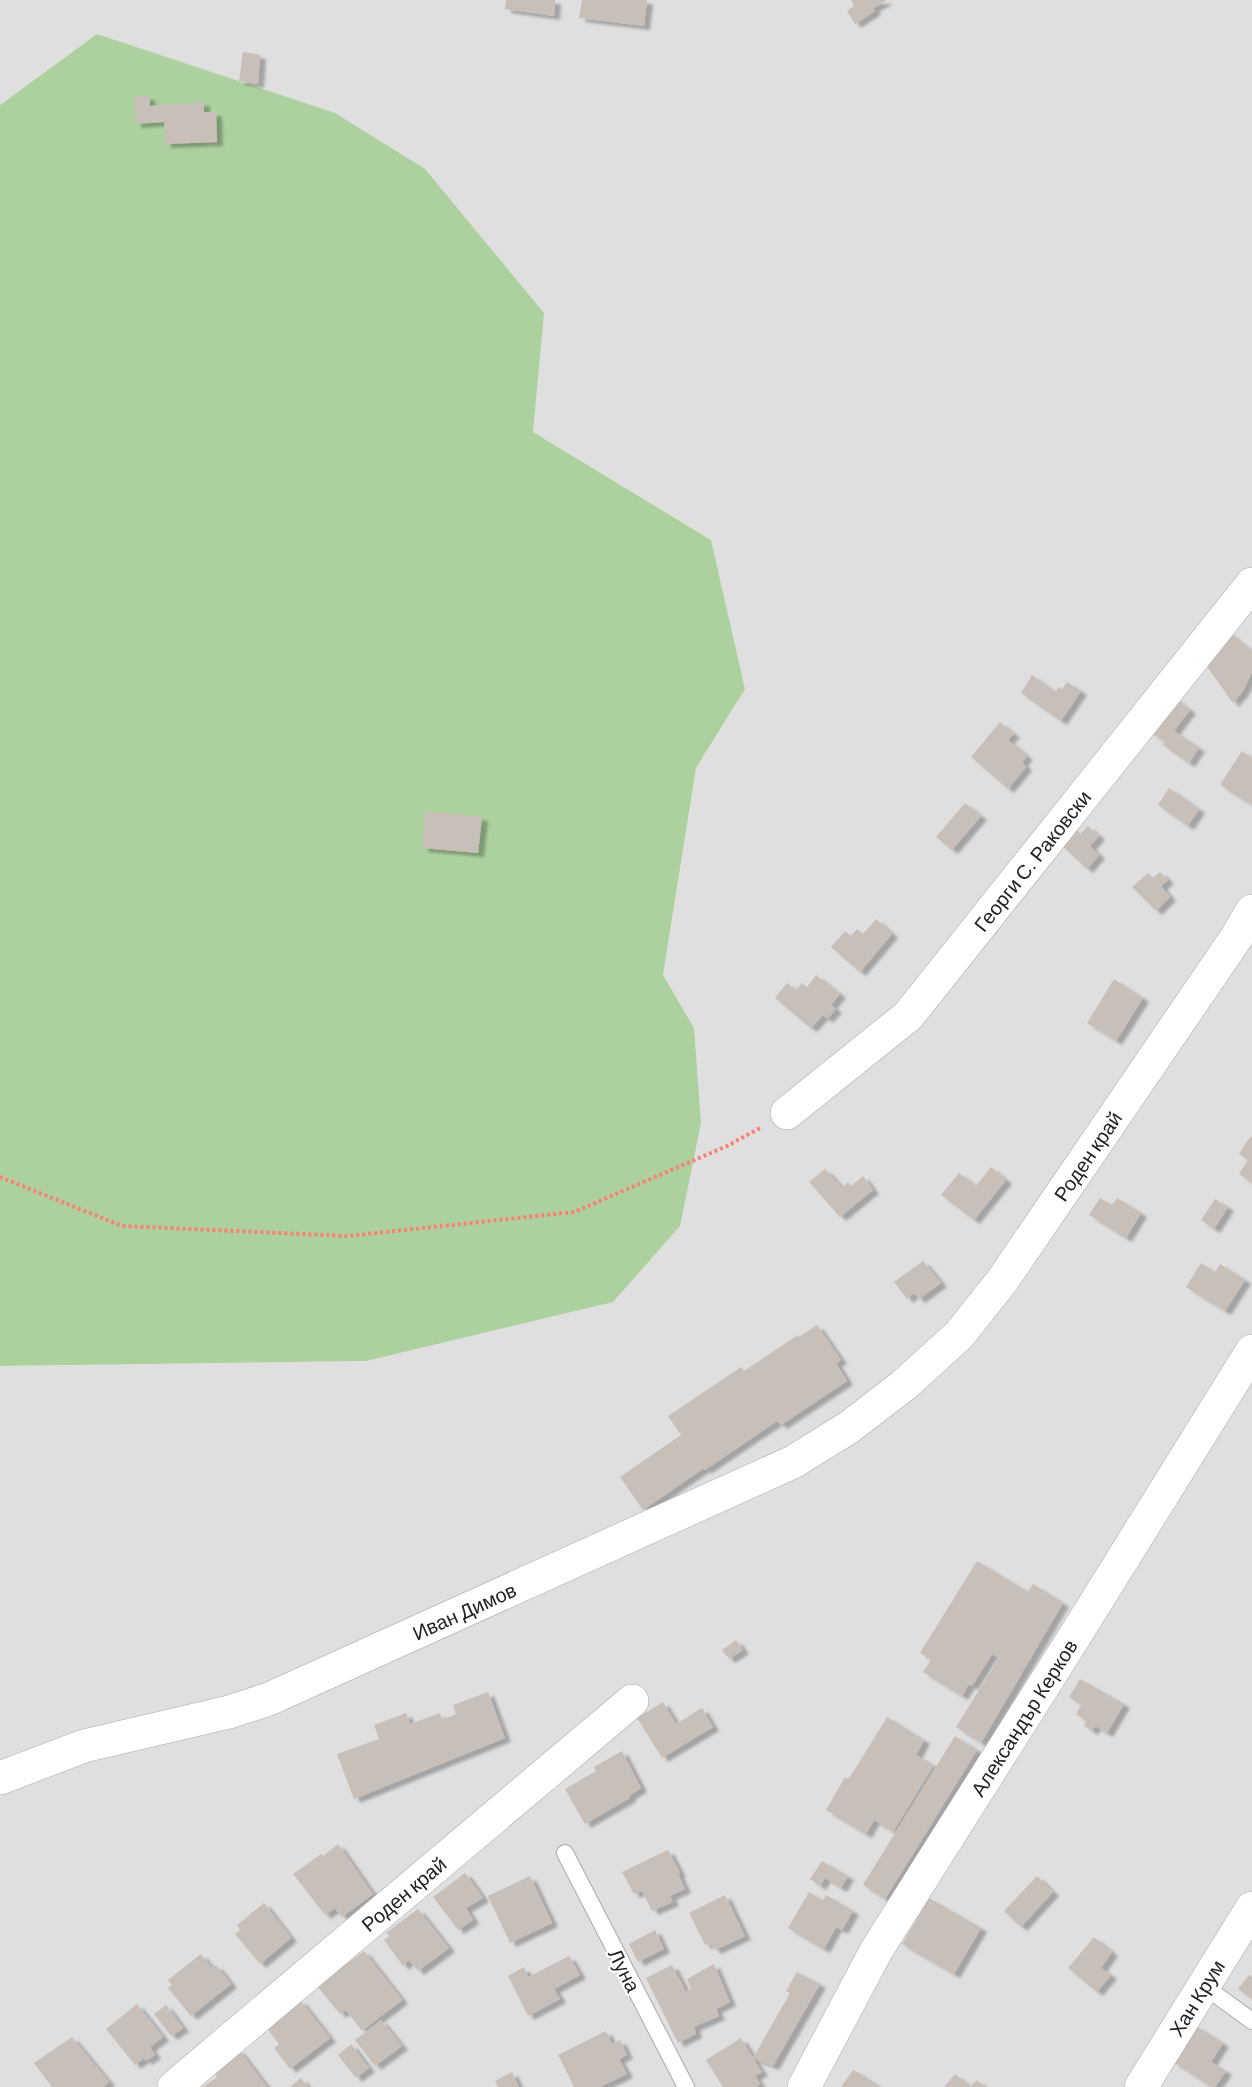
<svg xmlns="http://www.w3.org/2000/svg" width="1252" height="2087" viewBox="0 0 1252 2087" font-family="Barlow,sans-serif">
<defs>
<filter id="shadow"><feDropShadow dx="6" dy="4" stdDeviation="1.5" flood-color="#0004"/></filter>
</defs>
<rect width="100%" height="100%" fill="#f2efe9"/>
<path fill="#e0dfdf" d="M0 0H1252V2087H0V1366L366 1361 694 1028 663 975 696 768 745 689 711 540 533 432 543 313 97 34 0 105Z"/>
<path fill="#add19e" d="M97 34 335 113 425 169 544 313 533 432 711 540 745 689 696 768 663 975 694 1028 701 1123 680 1226 613 1302 366 1361 0 1366V105Z"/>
<g fill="#c7bfb8" filter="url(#shadow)">
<path d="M506 0H555L554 16 505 9Z"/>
<path d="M582 0H647L644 26 579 18Z"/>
<path d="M851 0H887L873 8 875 11 855 24 847 11 854 6Z"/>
<path d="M243 52 260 55 258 84 239 81Z"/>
<path d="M149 96 150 106 204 102V112H216L217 142 165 144 164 122 135 124 134 97Z"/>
<path d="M1227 631 1252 651V672L1243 691 1233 703 1203 661Z"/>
<path d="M1032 675 1055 692 1059 687 1062 689 1067 682 1081 691 1061 721 1021 693Z"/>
<path d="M1173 697 1190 710 1174 731 1199 748 1189 763 1163 745 1165 742 1148 730Z"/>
<path d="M1000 722 1014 734 1008 740 1027 756 1022 762 1026 767 1008 789 971 757Z"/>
<path d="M1242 751 1252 758V805L1220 785Z"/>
<path d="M1169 788 1199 809 1188 826 1158 805Z"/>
<path d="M965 803 981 816 952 850 936 837Z"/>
<path d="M426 811 482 817 478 853 422 848Z"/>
<path d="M1069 826 1079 835 1088 826 1099 836 1090 846 1099 855 1087 869 1056 840Z"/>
<path d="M1160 872 1168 880 1161 886 1170 897 1156 911 1132 887 1148 873 1153 878Z"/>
<path d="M876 919 892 934 860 972 831 947 845 931 851 936 857 929 863 934Z"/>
<path d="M816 975 840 994 831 1005 836 1009 827 1019 823 1015 811 1028 775 998 787 983 796 990 802 983 807 987Z"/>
<path d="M1114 979 1143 998 1116 1041 1087 1023Z"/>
<path d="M1250 1137 1252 1138V1183L1239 1174 1248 1160 1239 1154Z"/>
<path d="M991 1167 1006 1180 974 1220 941 1195 959 1173 976 1186Z"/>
<path d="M825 1169 842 1188 848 1182 851 1186 863 1176 873 1190 840 1217 809 1182Z"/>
<path d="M1100 1198 1112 1205 1117 1198 1141 1213 1126 1238 1089 1215Z"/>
<path d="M1215 1199 1228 1207 1214 1229 1201 1220Z"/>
<path d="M923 1261 941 1283 919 1299 914 1293 907 1299 894 1282Z"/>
<path d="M1201 1263 1215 1272 1220 1264 1245 1280 1225 1311 1186 1287Z"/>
<path d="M817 1325 841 1360 836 1363 847 1381 781 1425 777 1421 705 1470 704 1468 643 1510 620 1477 681 1435 668 1416 741 1367 744 1371 798 1335 799 1337Z"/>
<path d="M977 1561 1028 1592 1033 1584 1063 1603 981 1743 956 1727 999 1658 992 1654 972 1686 969 1684 962 1696 923 1672 931 1660 920 1653Z"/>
<path d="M736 1640 743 1650 729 1659 722 1650Z"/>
<path d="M1080 1679 1124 1704 1107 1733 1095 1726 1092 1731 1084 1726 1086 1721 1076 1714 1081 1705 1069 1697Z"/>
<path d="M488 1692 505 1738 354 1799 337 1754 379 1739 374 1725 406 1713 410 1724 440 1713 442 1720 456 1714 453 1705Z"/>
<path d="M663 1702 676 1724 702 1708 713 1727 662 1758 637 1718Z"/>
<path d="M887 1717 924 1740 916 1755 934 1765 893 1832 874 1820 866 1834 826 1810 845 1777 848 1779 857 1766Z"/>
<path d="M955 1736 977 1750 885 1899 863 1885Z"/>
<path d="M622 1751 641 1788 629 1796 630 1798 585 1824 565 1789 596 1771 594 1767Z"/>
<path d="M338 1844 373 1894 342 1917 335 1908 325 1915 293 1874 321 1854 323 1856Z"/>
<path d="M668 1850 680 1873 678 1874 685 1889 670 1896 673 1902 652 1911 642 1891 634 1894 622 1872Z"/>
<path d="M822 1861 848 1876 841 1888 825 1878 820 1886 810 1879Z"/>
<path d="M465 1873 483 1898 466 1908 473 1920 458 1930 433 1897Z"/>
<path d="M530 1876 552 1923 510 1943 488 1896Z"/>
<path d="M1037 1876 1053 1892 1021 1927 1004 1911Z"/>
<path d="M809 1892 823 1901 826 1895 853 1911 842 1930 836 1927 824 1949 788 1928Z"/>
<path d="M725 1895 745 1936 715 1950 710 1943 705 1945 689 1913Z"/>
<path d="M929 1898 981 1928 954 1974 902 1944Z"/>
<path d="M264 1903 291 1938 260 1964 235 1934 240 1930 237 1925Z"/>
<path d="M418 1909 449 1948 418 1971 409 1960 403 1966 384 1940 390 1936 386 1933Z"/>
<path d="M655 1930 664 1949 638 1962 629 1944Z"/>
<path d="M1094 1937 1112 1952 1101 1968 1111 1975 1097 1992 1068 1968Z"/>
<path d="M364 1951 402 2000 362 2031 346 2010 340 2014 317 1986Z"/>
<path d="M201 1954 212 1968 216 1965 231 1984 191 2016 168 1988 172 1985 168 1980Z"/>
<path d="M569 1956 580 1975 554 1989 560 1999 528 2016 508 1976 524 1967 528 1977Z"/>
<path d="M714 1964 730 2002 716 2009 719 2016 694 2027 696 2034 678 2043 646 1978 672 1965 686 1992 691 1989 687 1979Z"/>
<path d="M797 1972 820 1984 773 2066 753 2058 762 2072 755 2076 760 2084 756 2087H723L706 2060 741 2038 753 2058 790 1993 786 1991Z"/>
<path d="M1249 1975 1252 1977V1999L1238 1989Z"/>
<path d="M300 2000 330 2038 290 2069 274 2048 279 2044 266 2027Z"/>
<path d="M137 2004 163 2037 150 2047 155 2055 146 2061 144 2058 135 2065 106 2029Z"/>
<path d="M166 2005 183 2028 171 2036 154 2014Z"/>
<path d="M381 2020 402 2046 375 2066 355 2040Z"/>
<path d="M1196 2026 1223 2043 1211 2062 1226 2071 1215 2087H1212L1173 2062Z"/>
<path d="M606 2031 612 2044 620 2040 627 2055 619 2059 627 2074 600 2087H574L558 2055Z"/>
<path d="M72 2037 109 2082 103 2087H52L34 2063Z"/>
<path d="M351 2044 369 2068 356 2078 338 2055Z"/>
<path d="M238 2049 267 2087H203L217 2077 211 2069Z"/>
<path d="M853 2070 859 2073 880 2087H841Z"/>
<path d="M512 2072 519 2087H498L495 2081Z"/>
<path d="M955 2074 970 2087 977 2080 985 2087H944Z"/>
<path d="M301 2078 308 2087H290Z"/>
</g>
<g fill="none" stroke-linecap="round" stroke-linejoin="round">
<defs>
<g id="lane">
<path d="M565 1853 686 2087"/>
<path d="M1204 1986 1252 2021"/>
</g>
<g id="street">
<path id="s1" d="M787 1113 908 1016 1252 584"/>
<path id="s2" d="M0 1778 84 1746 229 1712 269 1699 793 1462 848 1428 904 1385 959 1335 1002 1281 1236 938 1252 911"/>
<path id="s3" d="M174 2087 632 1701"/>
<path id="s4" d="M804 2087 876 1951 1073 1639 1252 1351"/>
<path id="s5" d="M1141 2087 1252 1908"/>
</g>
</defs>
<use href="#lane" stroke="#a9a9a9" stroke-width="18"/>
<use href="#street" stroke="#a9a9a9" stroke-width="34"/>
<path stroke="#fa8072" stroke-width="4" stroke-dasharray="3 3" stroke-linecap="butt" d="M0 1177 122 1226 348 1236 574 1212 727 1146 760 1128"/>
<use href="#lane" stroke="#fff" stroke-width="16"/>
<use href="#street" stroke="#fff" stroke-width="33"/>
</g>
<g text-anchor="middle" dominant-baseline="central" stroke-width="4.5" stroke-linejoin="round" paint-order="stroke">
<g font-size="20" fill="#222" stroke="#fff">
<text stroke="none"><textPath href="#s1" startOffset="354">Георги С. Раковски</textPath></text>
<text stroke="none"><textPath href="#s2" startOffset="1286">Роден край</textPath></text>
<text stroke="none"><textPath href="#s2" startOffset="495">Иван Димов</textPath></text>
<text stroke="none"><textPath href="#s4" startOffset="430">Александър Керков</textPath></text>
<text stroke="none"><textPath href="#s3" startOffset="300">Роден край</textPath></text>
<text transform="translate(625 1970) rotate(63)">Луна</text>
<text stroke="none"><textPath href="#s5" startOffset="105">Хан Крум</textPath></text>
</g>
</g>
</svg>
